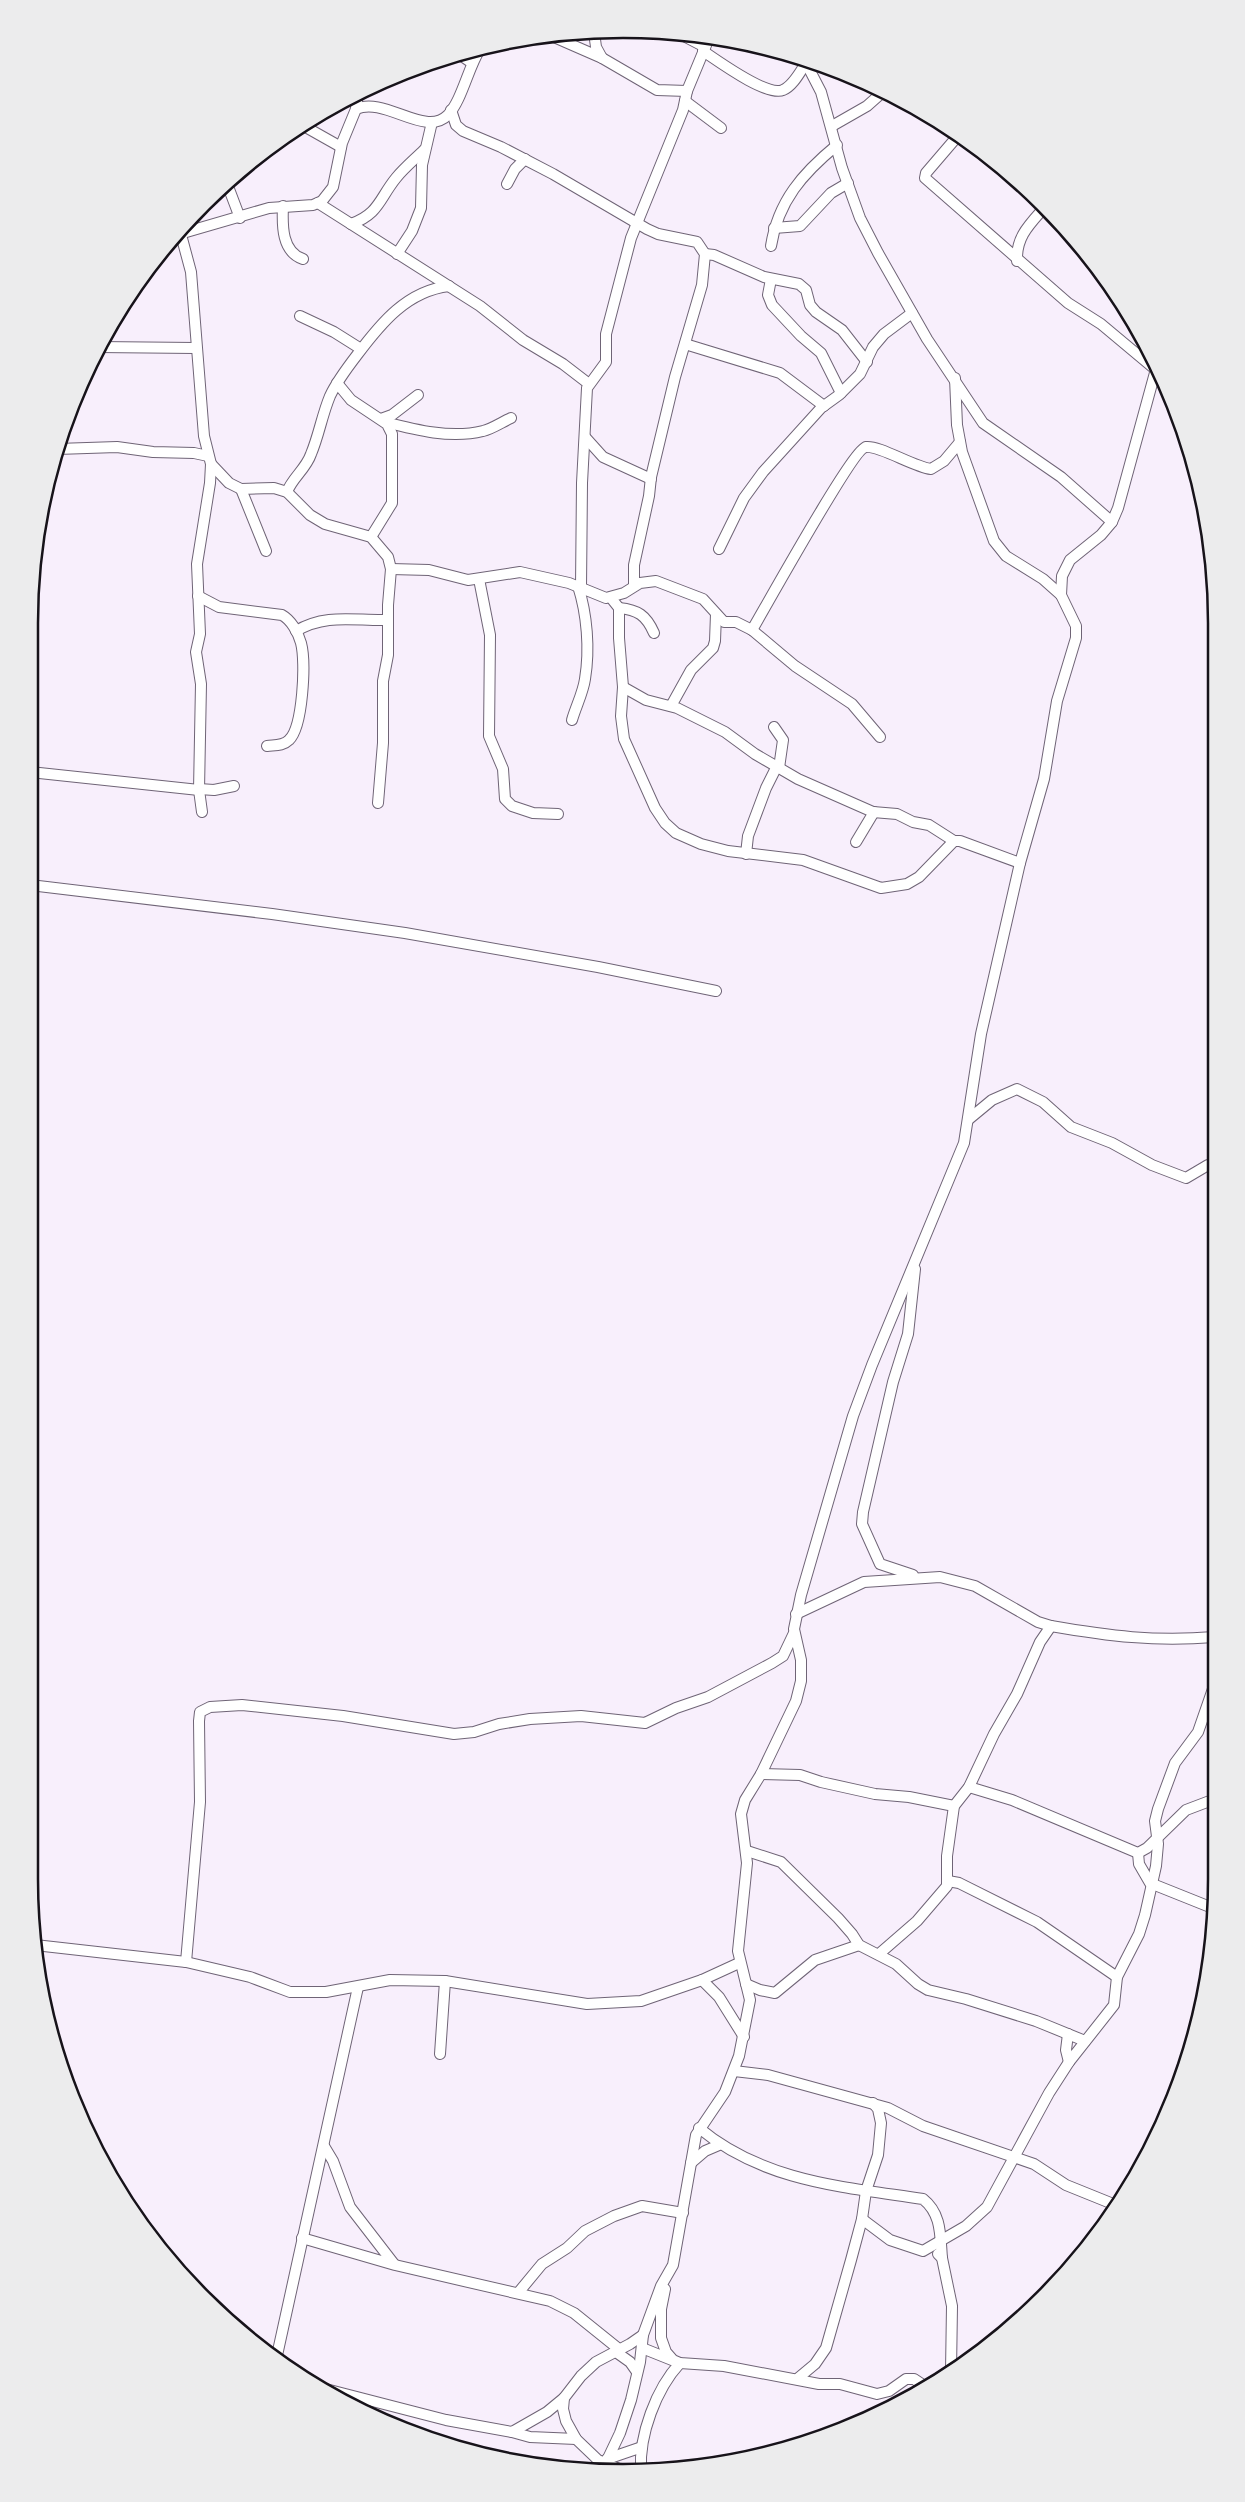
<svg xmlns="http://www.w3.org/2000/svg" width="1245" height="2502" viewBox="0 0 1245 2502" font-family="Barlow,sans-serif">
<rect width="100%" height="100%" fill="#f8effc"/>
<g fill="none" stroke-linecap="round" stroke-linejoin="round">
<defs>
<g id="minor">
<path d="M594 32 596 47 602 58"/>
<path d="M678 33 705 47"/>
<path d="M547 34 602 58 657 90 687 91"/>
<path d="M703 51C718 61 767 97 783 90 793 86 800 72 806 63"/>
<path d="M459 54 472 63"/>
<path d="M804 59 821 92 842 168 860 218 878 253 927 339 983 423 1061 477 1112 522"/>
<path d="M685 101 721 128"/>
<path d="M356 109 358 93"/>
<path d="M451 110 456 125 463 131 501 147 553 174 647 229 658 234 697 242 705 254 702 285 675 377 651 477 649 496 634 565V585"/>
<path d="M302 125 341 147"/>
<path d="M832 126 867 106 885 90"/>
<path d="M956 138 926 173 925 178 1068 303 1101 324 1156 370"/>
<path d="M226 181 240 218"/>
<path d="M507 184 515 169 525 159"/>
<path d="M318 203 480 306 523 340 563 364 589 384"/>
<path d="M283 206C282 226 282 252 303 259"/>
<path d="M351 224C379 214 379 199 396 178 404 168 415 159 424 150"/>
<path d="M774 228 800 226 831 193 848 183"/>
<path d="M180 231 191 272 204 436 211 464 210 483 197 564 200 634 196 652 201 684 199 790 202 812"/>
<path d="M176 235 269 208 313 205 322 201 333 187 342 143 356 109C385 96 425 138 448 115 462 100 468 68 480 49"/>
<path d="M771 246C778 201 803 173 837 145"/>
<path d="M397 254 412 231 421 208 422 165 432 122"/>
<path d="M705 254 714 255 764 277 799 284 806 290 810 305 816 312 842 330 867 362"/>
<path d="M1017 261C1016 237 1029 225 1044 208"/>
<path d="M771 279 768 295 772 305 801 336 821 353 841 393"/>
<path d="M300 316 334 332 361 349"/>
<path d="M685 344 780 373 824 406"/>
<path d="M98 347 195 348"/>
<path d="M955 378 957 425 962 452 994 541 1006 556 1043 579 1061 595"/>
<path d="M337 383 351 400 387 424 392 434V503L371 537"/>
<path d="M381 419 392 415 418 395"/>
<path d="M385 422C416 430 451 439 483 431 492 429 502 422 511 418"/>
<path d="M585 437 603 457 651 479"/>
<path d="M57 449 117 447 153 452 194 453 208 456"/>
<path d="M211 464 229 483 241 489 274 488 287 492 310 515 325 524 371 537 388 557 391 569 388 605V655L383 681V743L378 803"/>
<path d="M241 489 266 551"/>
<path d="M287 492C292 478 306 469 311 454 319 435 322 415 330 396 337 381 347 368 357 355 381 323 407 291 449 286"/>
<path d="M719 549 744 498 763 472 821 408 839 395 860 374 873 347 884 334 912 313"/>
<path d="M391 569 429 570 468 580 520 572 569 583 606 598 624 593 640 583 656 581 703 599 724 622H736L752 630 795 666 852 704 880 737"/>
<path d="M479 579 490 635 489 736 503 769 505 799 512 806 533 813 558 814"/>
<path d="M581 587 582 483 587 388 606 362V334L631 238 683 110 687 91 709 38"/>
<path d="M198 596 219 607 282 615C291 620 298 632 301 643 306 662 303 727 289 740 283 746 275 745 267 746"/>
<path d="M611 598 619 608V638L623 687 621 716 624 739 655 808 665 823 676 833 701 844 728 851 803 860 881 888 907 884 919 877 954 841H960L1020 863"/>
<path d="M619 608C638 610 646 615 654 633"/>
<path d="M752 630C765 608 853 449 866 447 879 445 914 467 931 469L944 461 960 442"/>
<path d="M296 631C326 613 355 621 387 620"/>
<path d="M623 687 646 700 677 708 725 732 755 754 798 779 873 812 897 814 913 822 929 825 954 841"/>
<path d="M671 706 691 670 713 648 715 641 716 614"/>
<path d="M572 720C576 706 583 693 585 679 590 649 587 614 578 586"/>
<path d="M774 727 783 740 779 768"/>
<path d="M30 772 199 790"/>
<path d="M199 789 214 790 234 786"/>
<path d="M856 842 874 812"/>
<path d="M746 854 748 836 766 788 777 766"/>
<path d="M30 885 272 914 405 933 598 967 716 991"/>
<path d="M969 1119 992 1100 1017 1089 1043 1102 1071 1127 1112 1143 1152 1165 1186 1178 1208 1165"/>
<path d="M913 1575 880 1564 862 1524 863 1512 893 1382 908 1334 915 1269"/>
<path d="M796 1614 864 1582 940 1577 975 1586 1038 1622 1051 1626C1109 1636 1155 1642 1214 1637"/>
<path d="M761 1774 800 1775 821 1782 875 1794 909 1797 954 1806"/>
<path d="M969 1787 1012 1800 1138 1853 1147 1848 1186 1810 1215 1799"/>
<path d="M747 1851 781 1862 838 1918 852 1934 859 1945 896 1964 918 1984 928 1990 966 1999 1036 2021 1085 2041"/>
<path d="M1138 1853 1139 1864 1150 1883 1215 1909"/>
<path d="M948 1881 959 1883 1037 1922 1117 1977"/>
<path d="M35 1945 186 1962 250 1977 290 1992H326L390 1980 445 1981 587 2004 641 2001 702 1980 739 1963"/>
<path d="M879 1954 917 1921 947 1886V1856L954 1806 969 1787 994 1734 1017 1694 1040 1642 1051 1626"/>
<path d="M186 1962 200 1802 199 1721 200 1712 210 1707 242 1705 343 1716 454 1734 474 1732 499 1724 530 1719 581 1716 645 1723 676 1708 708 1697 772 1663 783 1656 794 1633"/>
<path d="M702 1980 719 1997 744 2037"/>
<path d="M746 1984 760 1990 775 1993 815 1960 859 1945"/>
<path d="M1068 2034 1066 2050 1069 2062"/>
<path d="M440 2054 445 1981"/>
<path d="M734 2071 768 2075 888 2108 923 2126 1034 2164 1066 2185 1118 2206"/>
<path d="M699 2128C764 2182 844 2187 923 2199 942 2214 940 2236 942 2258"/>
<path d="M324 2146 333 2161 350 2207 394 2264"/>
<path d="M691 2163 705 2151 719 2145"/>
<path d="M862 2219 890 2240 923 2251 966 2226 987 2207 1049 2093 1069 2062 1114 2005 1117 1977 1139 1934 1145 1915 1156 1866 1158 1844 1155 1821 1158 1809 1175 1763 1198 1732 1214 1686"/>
<path d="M302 2238 395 2265 550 2301 574 2313 620 2350"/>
<path d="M938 2254 942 2258 952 2306 951 2371"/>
<path d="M665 2289 661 2309V2338L666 2352 673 2360 680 2363 724 2366 819 2384H840L877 2394 889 2391 906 2379H914L926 2387"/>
<path d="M518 2293 542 2264 567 2248 585 2231 614 2216 642 2206 683 2213"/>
<path d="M642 2348 672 2360"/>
<path d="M616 2352 630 2362 637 2372"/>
<path d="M276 2360 358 1987"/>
<path d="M797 2379 815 2364 826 2348 851 2260 862 2219 866 2191 878 2155 881 2123 878 2109 873 2103"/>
<path d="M318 2387 446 2420 512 2432 547 2412 564 2398"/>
<path d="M512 2432 530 2437 576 2439"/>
<path d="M607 2459 642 2447"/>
<path d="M641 2470C639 2435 656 2389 680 2363"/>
<path d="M602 2471 620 2433 631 2400 640 2362 643 2335 661 2286 673 2265 696 2135 725 2092 739 2056 750 2000 738 1951 747 1863 741 1814 745 1800 761 1774 796 1701 801 1681V1660L794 1629 801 1595 853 1416 872 1365 964 1143 981 1034 1020 863 1044 779 1057 701 1076 638V626L1061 595 1062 576 1070 560 1101 535 1112 522 1118 508 1156 369"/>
<path d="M624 2471 598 2460 576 2439 566 2421 563 2409 564 2398 581 2376 596 2362 630 2344 643 2335"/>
</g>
</defs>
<use href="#minor" stroke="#6f6476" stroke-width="12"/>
<use href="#minor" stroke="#fff" stroke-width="10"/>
</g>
<path d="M0 0H1245V2502H0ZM623 38H623A585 585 0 0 1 1208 623V1879A585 585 0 0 1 623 2464H623A585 585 0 0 1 38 1879V623A585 585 0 0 1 623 38Z" fill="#ececed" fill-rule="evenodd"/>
<path fill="none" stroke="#17131a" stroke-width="2.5" d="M623 38H623A585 585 0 0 1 1208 623V1879A585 585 0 0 1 623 2464H623A585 585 0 0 1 38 1879V623A585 585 0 0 1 623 38Z"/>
</svg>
